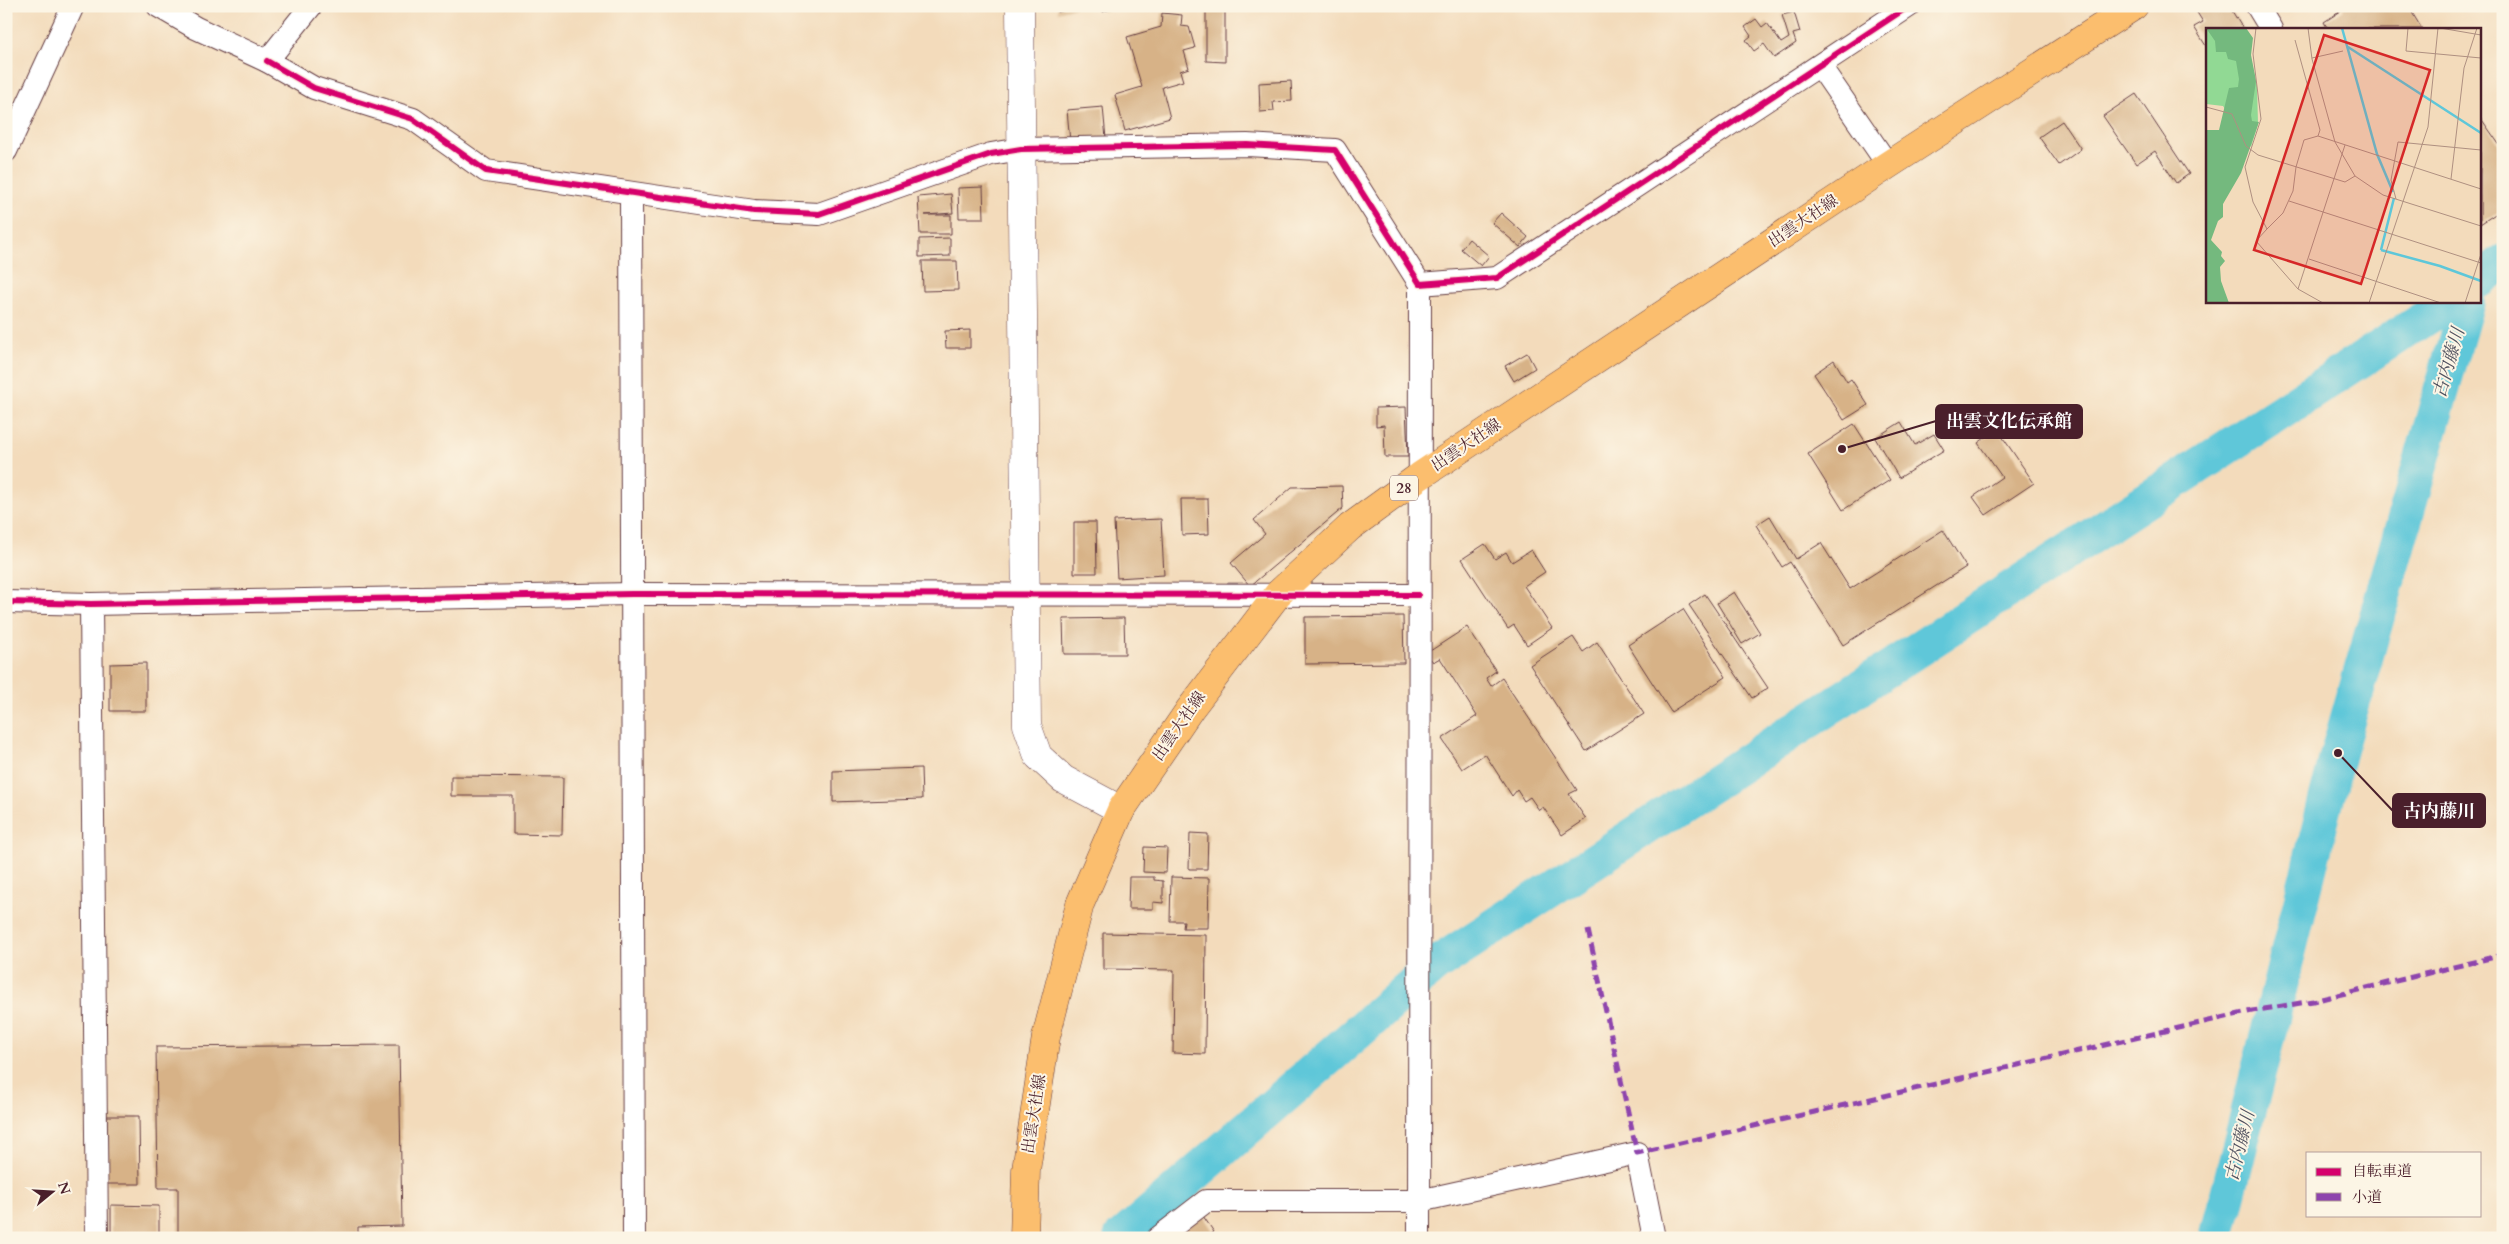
<svg xmlns="http://www.w3.org/2000/svg" width="2509" height="1244" viewBox="0 0 2509 1244" font-family="Cardo,'Noto Serif JP',serif">
<rect width="100%" height="100%" fill="#fcf5e5"/>
<filter id="ink" filterUnits="userSpaceOnUse"><feTurbulence type="fractalNoise" baseFrequency=".02" numOctaves="2"/><feDisplacementMap in="SourceGraphic" scale="10" xChannelSelector="R" yChannelSelector="G"/><feConvolveMatrix kernelMatrix="1 2 1 2 8 2 1 2 1" color-interpolation-filters="sRGB"/></filter>
<filter id="wash" filterUnits="userSpaceOnUse"><feTurbulence type="fractalNoise" baseFrequency=".0096" numOctaves="4" result="noise"/><feDisplacementMap in="SourceGraphic" scale="20" xChannelSelector="R" yChannelSelector="G"/><feGaussianBlur stdDeviation="1.12" result="paint"/><feColorMatrix in="noise" values="0 0 0 0 0 0 0 0 0 0 0 0 0 0 0 0 0 1.4 0 .05"/><feComposite in="paint" operator="in"/></filter>
<g filter="url(#wash)">
<rect width="100%" height="100%" fill="#f3dbbb"/>
<g fill="none" stroke-linecap="round" stroke-linejoin="round">
<g stroke="#5ec7d9" stroke-width="36">
<path d="M2480 280 2503 262"/>
<path d="M1121 1238 1435 965 2451 301"/>
<path d="M2217 1238 2338 753 2467 301"/>
</g>
</g>
<g id="blocks">
<g fill="#d7b287">
<path d="M1057 6H1076V7L1058 12Z"/>
<path d="M1101 6H1117L1103 12Z"/>
<path d="M2193 6H2229L2243 29H2208V49L2194 27 2203 22Z"/>
<path d="M2342 6H2408L2422 29H2328L2324 22 2344 9Z"/>
<path d="M1206 11H1225V62L1206 61Z"/>
<path d="M1794 12 1800 32 1793 34 1796 43 1774 58 1764 44 1754 51 1746 40 1751 36 1745 27 1756 19 1762 27 1767 23 1781 43 1789 38 1782 15Z"/>
<path d="M1162 13 1182 15 1181 26 1189 27 1195 48 1184 51 1189 68 1180 71 1183 81 1162 87 1170 118 1125 131 1115 95 1142 87 1127 37 1161 27Z"/>
<path d="M1291 81 1292 101 1273 102 1274 111 1260 112 1259 83Z"/>
<path d="M2136 94 2189 174 2176 183 2155 151 2136 164 2103 116Z"/>
<path d="M1103 107 1106 139 1070 142 1067 110Z"/>
<path d="M2480 117 2503 150V209L2480 224Z"/>
<path d="M2062 121 2081 149 2059 165 2039 137Z"/>
<path d="M983 187 984 218H959L958 188Z"/>
<path d="M951 194 953 213 925 215H951V234H920L918 197Z"/>
<path d="M1501 213 1528 237 1520 247 1492 223Z"/>
<path d="M950 238V256L919 257V239Z"/>
<path d="M1469 239 1489 256 1481 266 1461 249Z"/>
<path d="M922 261H957L958 290 923 291Z"/>
<path d="M970 330V348H946L945 331Z"/>
<path d="M1527 353 1535 368 1514 381 1505 366Z"/>
<path d="M1834 360 1847 382 1851 379 1868 405 1844 420 1814 374Z"/>
<path d="M1406 407 1408 457H1385L1384 425 1376 426V408Z"/>
<path d="M1901 422 1915 445 1934 434 1944 450 1899 478 1875 438Z"/>
<path d="M1854 424 1890 480 1843 510 1808 454Z"/>
<path d="M1997 429 2034 483 1986 515 1973 497 2002 477 1978 443Z"/>
<path d="M1342 486 1343 508 1250 586 1231 563 1265 534 1254 520 1292 487Z"/>
<path d="M1181 499H1208L1209 534 1182 535Z"/>
<path d="M1770 516 1796 559 1821 543 1850 589 1943 530 1966 567 1843 645 1790 562 1782 567 1756 525Z"/>
<path d="M1161 519 1164 575 1117 578 1114 521Z"/>
<path d="M1074 522H1096L1097 573H1074Z"/>
<path d="M1485 544 1495 559 1506 552 1512 562 1531 550 1545 572 1524 586 1552 628 1527 645 1514 625 1508 629 1462 559Z"/>
<path d="M1734 592 1760 633 1742 644 1717 603Z"/>
<path d="M1705 594 1768 688 1752 698 1689 605Z"/>
<path d="M1683 609 1726 677 1671 712 1628 645Z"/>
<path d="M1403 616 1404 663 1305 664V617Z"/>
<path d="M1124 618 1125 654H1064L1063 619Z"/>
<path d="M1467 627 1496 671 1486 678 1491 686 1502 678 1577 790 1569 794 1586 819 1562 835 1543 807 1539 810 1530 797 1524 801 1517 790 1512 796 1485 754 1462 769 1442 739 1477 716 1440 658 1433 662 1427 653Z"/>
<path d="M1573 637 1583 652 1597 642 1644 714 1586 751 1530 665Z"/>
<path d="M146 663V711H110V664Z"/>
<path d="M921 768 922 799 833 802V771Z"/>
<path d="M451 776 563 777 562 835 513 834V796H451Z"/>
<path d="M1190 833 1208 834 1207 869H1189Z"/>
<path d="M1144 847 1167 848 1166 873 1143 872Z"/>
<path d="M1129 877H1154V880L1163 881V903L1153 902V909H1128Z"/>
<path d="M1171 877 1209 878 1208 928H1183L1184 921H1170Z"/>
<path d="M1103 933 1206 935 1205 1054 1173 1053 1174 970 1103 969Z"/>
<path d="M399 1045 402 1226 358 1227V1238H178V1188H158L156 1047Z"/>
<path d="M107 1116H139L140 1184H107Z"/>
<path d="M111 1205 159 1206V1238H111Z"/>
<path d="M1203 1216 1214 1232 1206 1238H1181L1179 1234Z"/>
</g>
</g>
</g>
<g filter="url(#ink)">
<use href="#blocks" fill-opacity="0" stroke="#633b41" stroke-width="1"/>
<g fill="none" stroke-linecap="round" stroke-linejoin="round">
<defs>
<g id="minor">
<path d="M158 6 196 28 267 61 311 6"/>
<path d="M2257 6 2271 29"/>
<path d="M267 61 314 88 413 119 486 171 754 211 819 214 991 154 1021 149 1247 145 1335 150 1420 284 1497 278 1909 6"/>
<path d="M1820 66 1888 165"/>
<path d="M6 151 73 6"/>
<path d="M631 194 634 1238"/>
<path d="M6 602 91 604 632 594 1418 595"/>
<path d="M91 604 97 1238"/>
<path d="M1158 1238 1206 1201H1419L1637 1153 1654 1238"/>
<path d="M1419 1238 1420 284"/>
</g>
<path id="tertiary" d="M1020 6 1027 725 1038 756 1063 779 1121 810"/>
<path id="primary" d="M1024 1238 1026 1170 1046 1037 1080 904 1121 810 1190 709 1278 594 1350 527 1420 476 1888 165 2134 6"/>
</defs>
<use href="#minor" stroke="#633b41" stroke-width="24"/>
<use href="#tertiary" stroke="#633b41" stroke-width="29"/>
<use href="#primary" stroke="#633b41" stroke-width="29"/>
<use href="#minor" stroke="#fff" stroke-width="22"/>
<use href="#tertiary" stroke="#fff" stroke-width="28"/>
<use href="#primary" stroke="#fbbe6e" stroke-width="28"/>
<path stroke="#8e44ad" stroke-width="5" stroke-dasharray="10 5" stroke-linecap="butt" d="M1588 930 1637 1153 2252 1011 2313 1001 2503 955"/>
<defs>
<g id="cycleway">
<path d="M267 61 314 88 413 119 486 171 754 211 819 214 991 154 1021 149 1247 145 1335 150 1420 284 1497 278 1909 6"/>
<path d="M6 602 91 604 632 594 1418 595"/>
</g>
</defs>
<use href="#cycleway" stroke="#fcf5e5" stroke-width="9"/>
<use href="#cycleway" stroke="#d6006c" stroke-width="6"/>
</g>
</g>
<g text-anchor="middle" dominant-baseline="central" stroke-width="4" stroke-linejoin="round" paint-order="stroke">
<rect fill="#fcf5e5" stroke="#7f5f63" stroke-width="1" x="1390" y="475.5" width="28" height="25" rx="4"/>
<g font-size="15" font-weight="bold" fill="#4a1f2b">
<text x="1404" y="488">28</text>
</g>
<g font-size="16" fill="#4a1f2b" stroke="#fcf5e5">
<text transform="translate(1803 221) rotate(-34)">出雲大社線</text>
<text transform="translate(1466 445) rotate(-34)">出雲大社線</text>
<text transform="translate(1179 726) rotate(-55)">出雲大社線</text>
<text transform="translate(1034 1114) rotate(-81)">出雲大社線</text>
</g>
<g font-size="18" font-style="italic" fill="#50515f" stroke="#fcf5e5">
<text transform="translate(2449 363) rotate(-74)">古内藤川</text>
<text transform="translate(2240 1146) rotate(-76)">古内藤川</text>
</g>
</g>
<g transform="translate(2206 28)">
<rect width="275" height="275" fill="#f3dbbb"/>
<path d="M0 0H37V7L46 10 44 26 51 57 52 96 45 119 17 78 0 76Z" fill="#91d994"/>
<path d="M0 0H40L47 10 45 27 50 53 45 87 46 93 53 94 35 145 17 176V189L12 193 5 212 16 224 15 228 19 233 14 239 15 253 23 275H0V102H13L23 60 32 59 33 51 30 33 22 31 20 24H10L9 13Z" fill="#74b97e"/>
<path fill="none" stroke="#5ec7d9" stroke-width="2.5" d="M136 0 171 126 187 164M142 19 275 105M175 222 234 238 275 253M175 222 188 170"/>
<path fill="none" stroke="#af9081" stroke-width="1" d="M50 0 47 26 55 91 39 139 47 174 61 201 50 213 92 261 117 275M102 0 106 31 129 114 149 148 177 167 275 198M202 0 200 23 275 30M234 0 275 7M106 30 137 23M0 79 26 86 40 118 52 127 139 154 149 148M112 108 275 161M245 151 258 40 271 0M190 171 185 152 192 114 275 122M83 173 275 235M61 201 77 185 87 163 90 139 98 112 112 108 114 102 89 12M103 231 235 275M92 261 139 117M163 275 222 99 232 0M259 275 275 226"/>
<path fill="#d62828" fill-opacity="0.15" stroke="#d62828" stroke-width="2.5" d="M118 7 224 42 155 256 48 222Z"/>
<rect width="275" height="275" fill="none" stroke="#4a1f2b" stroke-width="2.5"/>
</g>
<path fill="none" stroke="#4a1f2b" stroke-width="2" d="M1842 449L1936 421M2338 753L2393 811"/>
<g fill="#4a1f2b" stroke="#fcf5e5" stroke-width="2">
<circle cx="1842" cy="449" r="5"/>
<circle cx="2338" cy="753" r="5"/>
</g>
<g fill="#4a1f2b" stroke="#4a1f2b" stroke-width="2">
<rect x="1936" y="405" width="146" height="33" rx="5"/>
<rect x="2393" y="794" width="92" height="33" rx="5"/>
</g>
<g font-size="18" text-anchor="middle" font-weight="bold" fill="#fff">
<text x="2009" y="427">出雲文化伝承館</text>
<text x="2439" y="817">古内藤川</text>
</g>
<rect width="2509" height="1244" fill="none" stroke="#fcf5e5" stroke-width="25"/>
<rect x="2306" y="1152" width="175" height="65" fill="#fcf5e5" stroke="#b59f9b"/>
<rect x="2316" y="1168" width="25" height="8" fill="#d6006c" stroke="#b59f9b"/>
<text x="2352" y="1176" font-size="15" fill="#4a1f2b">自転車道</text>
<rect x="2316" y="1193" width="25" height="8" fill="#8e44ad" stroke="#b59f9b"/>
<text x="2352" y="1202" font-size="15" fill="#4a1f2b">小道</text>
<g transform="translate(52 1192) rotate(72)" stroke="#fcf5e5" stroke-width="4" paint-order="stroke">
<path d="M0-4L9 19L0 12L-9 19Z" fill="#4a1f2b"/>
<text y="-8" font-size="14" font-weight="bold" text-anchor="middle" fill="#4a1f2b">N</text>
</g>
</svg>
